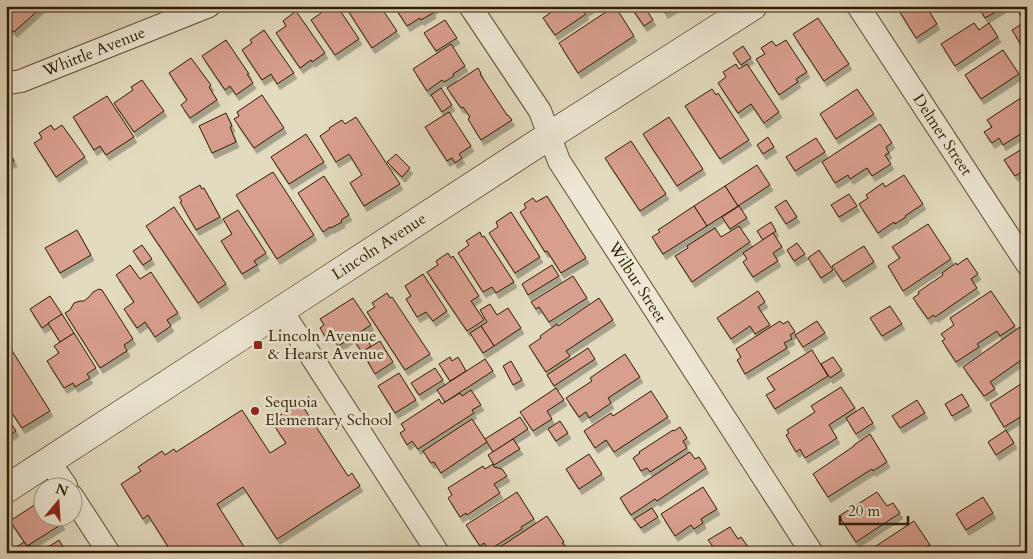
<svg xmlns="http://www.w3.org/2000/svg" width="1033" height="559" viewBox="0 0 1033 559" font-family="Cardo,serif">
<defs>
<filter id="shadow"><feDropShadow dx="3" dy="5.5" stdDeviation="0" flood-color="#0004"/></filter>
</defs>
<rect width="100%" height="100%" fill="#e3dbbf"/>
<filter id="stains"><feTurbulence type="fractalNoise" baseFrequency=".004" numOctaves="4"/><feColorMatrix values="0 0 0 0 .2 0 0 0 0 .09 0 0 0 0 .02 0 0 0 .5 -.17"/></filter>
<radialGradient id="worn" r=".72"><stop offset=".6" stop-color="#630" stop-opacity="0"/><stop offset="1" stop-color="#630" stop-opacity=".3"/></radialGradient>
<g fill="#d99f8e" stroke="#301c00" filter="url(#shadow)">
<path d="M6 6H43L14 32 6 24Z"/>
<path d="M326 6H337L359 39 335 55 311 20 321 13 319 11Z"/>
<path d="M345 6H380L397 31 372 48Z"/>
<path d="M394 6H437L432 10 433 13 421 20 420 18 407 26Z"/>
<path d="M560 6H593L584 12 586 14 555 35 543 18Z"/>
<path d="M615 6 634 36 578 73 559 43Z"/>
<path d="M632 6H644L653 20 644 26 631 7Z"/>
<path d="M661 6H676L665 13Z"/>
<path d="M896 6H926L937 24 916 38Z"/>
<path d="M986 6H1001L1002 8 985 18 980 10Z"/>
<path d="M1015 6H1027V45L1023 48 1012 30 1025 22Z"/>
<path d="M296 11 325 53 312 62 311 60 300 68 276 33 286 26 283 21Z"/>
<path d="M818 18 849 64 824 81 793 34Z"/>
<path d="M445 20 457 38 436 51 424 33Z"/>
<path d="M974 23 979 30 989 23 998 37 955 66 941 44Z"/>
<path d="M264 30 294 73 277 84 271 74 262 80 242 50 252 43 250 40Z"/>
<path d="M226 40 249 74H247L253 83 236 95 230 86 225 90 202 56Z"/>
<path d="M786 40 807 72 796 79 798 82 779 95 756 59 765 54 761 48 772 41 776 46Z"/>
<path d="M451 44 465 66 453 74 454 76 444 82 442 80 427 91 413 69Z"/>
<path d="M743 46 751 58 741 65 733 53Z"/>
<path d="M1003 50 1019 74 981 99 965 75Z"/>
<path d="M191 58 211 85 209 87 217 100 190 118 181 105 187 100 169 73Z"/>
<path d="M736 64 739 69 747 64 779 112 764 123 751 104 738 113 718 83 726 77 723 72Z"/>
<path d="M478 68 481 73 480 74 507 115H508L512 120 481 140 468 119 470 117 463 107 461 108 447 88Z"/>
<path d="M142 80 164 111 134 132 114 103 133 90 131 87Z"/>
<path d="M441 88 452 105 442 112 431 95Z"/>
<path d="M712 89 716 95 718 93 749 140 720 159 685 106Z"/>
<path d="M857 89 874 114 836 139 820 114Z"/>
<path d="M1027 94V130L1003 145 999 138 992 143 984 132 992 127 987 120Z"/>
<path d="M262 95 284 128 254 148 234 119 239 116 237 112Z"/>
<path d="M107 96 134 137 106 155 100 146 94 150 73 117Z"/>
<path d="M449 112 471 146 459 154 462 158 455 163 452 158 447 161 425 127Z"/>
<path d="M226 113 232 126 230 127 236 142 212 153 199 126Z"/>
<path d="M356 117 400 184 364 206 350 183 362 175 349 154 336 162 320 136 330 129 329 128 342 120 345 124Z"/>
<path d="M669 117 703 169 677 186 643 134Z"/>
<path d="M880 124 892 143 886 147 889 153 885 155 891 164 872 176 867 168 850 179 848 175 835 183 822 162Z"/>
<path d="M51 125 54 130 62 125 85 157 56 177 34 143 42 138 39 133Z"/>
<path d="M306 134 324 162 289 184 271 157Z"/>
<path d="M768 137 774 147 763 154 757 145Z"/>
<path d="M816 138 825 152 795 171 786 157Z"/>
<path d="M631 141 666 194 640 211 605 158Z"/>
<path d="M6 145 14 161 6 165Z"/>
<path d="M1027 146V176L1023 171 1015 176 1004 160Z"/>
<path d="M396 154 410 168 402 177 387 162Z"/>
<path d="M757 165 770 185 738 206 725 186Z"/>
<path d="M273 172 314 235 277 259 236 195Z"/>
<path d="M904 175 923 204 905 216 906 217 895 224 894 222 878 233 859 204 868 198 866 195 883 183 885 187Z"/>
<path d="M324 176 349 215 341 220 342 222 331 228 330 227 323 232 298 193Z"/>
<path d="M200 185 202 189 204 188 220 217 196 230 180 202 182 201 179 197Z"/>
<path d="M725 186 738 206 707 226 694 206Z"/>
<path d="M849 194 857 206 839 217 831 205Z"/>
<path d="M547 196 586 258 561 273 547 251 545 252 520 212 526 208 524 204 533 198 536 202Z"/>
<path d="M786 200 797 217 786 224 775 207Z"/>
<path d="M694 206 707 226 663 254 652 237 660 232 658 230Z"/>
<path d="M739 206 747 218 730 229 722 217Z"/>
<path d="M174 207 226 284 198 303 146 226Z"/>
<path d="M238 210 266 253 254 261 257 265 242 274 221 241 232 234 223 219Z"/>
<path d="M511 212 540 257 515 273 489 233 498 227 496 222Z"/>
<path d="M771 222 776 231 763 240 757 231Z"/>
<path d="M928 224 951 259 903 291 888 266 900 258 892 247Z"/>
<path d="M739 226 750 242 692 282 675 256 688 248 687 246 715 228 721 237Z"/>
<path d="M77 230 91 255 60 273 45 248Z"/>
<path d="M480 232 482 237 484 236 514 282 496 293 492 287 483 292 458 253 469 245 466 241Z"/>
<path d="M773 233 782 247 773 253 778 261 753 277 743 262 747 259 743 253Z"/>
<path d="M797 243 805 254 794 261 787 250Z"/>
<path d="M142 245 152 259 143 265 133 251Z"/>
<path d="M864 246 874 262 843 282 832 266Z"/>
<path d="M819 250 833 270 821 278 808 258Z"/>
<path d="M448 253 451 258 453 256 479 296 471 301 484 320 467 331 427 272 438 265 436 261Z"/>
<path d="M967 258 978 274 971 279 977 288 935 317 933 315 928 319 913 298 919 294 918 292 943 275 942 273 956 263 957 265Z"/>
<path d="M130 265 140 279 151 272 178 313 167 320 171 326 155 337 145 322 137 328 124 309 134 302 116 275Z"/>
<path d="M552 265 559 276 528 295 522 284Z"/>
<path d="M423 274 447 311 433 321 426 312 417 317 406 299 411 296 405 286Z"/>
<path d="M573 276 587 298 549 322 539 307 536 309 531 302Z"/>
<path d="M99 289 102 290 133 339 124 345 127 351 100 368 65 313 70 310 74 303 80 301H84L89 297 93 292Z"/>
<path d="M758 291 765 302 758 307 770 325 755 334 750 326 731 339 717 318Z"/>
<path d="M991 291 1015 326 1000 336 997 331 977 344 979 347 956 362 942 341 945 339 941 334 954 325 950 318Z"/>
<path d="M387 293 390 298 392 297 430 354 405 370 367 312 375 307 372 303Z"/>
<path d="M50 296 62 314 42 328 30 309Z"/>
<path d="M353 298 371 325 338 346 331 335 326 338 320 328 324 325 320 319Z"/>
<path d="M599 298 613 320 566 351 570 356 546 372 529 346 541 338 540 336 557 324 558 326Z"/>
<path d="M490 304 497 315 508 308 521 328 494 346 481 326 487 322 480 310Z"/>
<path d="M890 306 902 324 882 336 870 318Z"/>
<path d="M62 314 74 333 60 342 48 323Z"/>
<path d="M780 321 783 324 788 321 795 332 790 335 792 339 784 343 787 348 745 374 737 360 741 357 736 349Z"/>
<path d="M817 321 825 333 803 347 795 335Z"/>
<path d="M481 326 494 346 483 353 470 333Z"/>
<path d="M1020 327 1027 336V356L990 382 995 389 984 396 963 367Z"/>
<path d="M74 333 96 368 87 374 90 378 75 387 73 383 64 388 47 361 59 353 54 346Z"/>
<path d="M362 333 371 346 362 352 353 339Z"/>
<path d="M6 341 50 411 22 428 6 404Z"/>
<path d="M380 341 386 351 368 362 362 352Z"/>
<path d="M588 348 595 359 554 386 547 375Z"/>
<path d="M812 350 828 376 775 409 766 395 775 390 767 378Z"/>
<path d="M386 351 393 362 375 374 368 362Z"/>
<path d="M625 354 640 377 608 398 611 403 589 418 586 412 579 417 566 398 592 381 590 378Z"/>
<path d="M450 357 452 361 458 357 466 371 450 381 439 364Z"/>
<path d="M833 357 842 370 830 378 821 364Z"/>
<path d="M485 359 493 371 445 402 437 390Z"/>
<path d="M511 361 522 380 513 385 503 366Z"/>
<path d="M435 368 443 380 419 395 411 383Z"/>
<path d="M399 373 416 400 395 413 378 386Z"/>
<path d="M1027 380V413L1004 427 990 404Z"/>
<path d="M841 387 855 408 829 425 837 438 805 458 800 449 796 452 786 435 789 433 787 430 815 412 811 406Z"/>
<path d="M556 388 564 400 547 411 552 419 533 431 520 412Z"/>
<path d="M471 390 481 405 472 410 474 413 418 449 412 441 407 445 400 433 405 430 401 424 439 399 442 404 460 393 462 396Z"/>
<path d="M651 391 668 417 614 452 606 440 595 448 584 431 611 413 613 416Z"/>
<path d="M962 394 969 406 952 416 945 404Z"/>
<path d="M917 400 925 413 900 428 892 416Z"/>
<path d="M300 402 348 476 352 473 360 486 277 539 243 487 217 504 248 553H172L148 515 143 519 121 484 141 471 138 467 162 451 165 455 174 449 176 452 242 410 270 453 286 443 275 427 283 422 279 416Z"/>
<path d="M863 407 873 423 856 434 846 418Z"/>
<path d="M6 415 16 431 6 438Z"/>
<path d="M520 417 528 429 493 452 485 439Z"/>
<path d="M472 419 487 442 441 473 434 462 431 463 423 451Z"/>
<path d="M560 421 568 433 556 441 548 429Z"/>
<path d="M680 427 687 438 683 441 687 448 650 472 647 468 641 471 633 458 640 453 639 452 673 430 674 431Z"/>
<path d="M1006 430 1014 443 996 455 988 442Z"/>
<path d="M870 434 887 462 873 471 872 469 828 497 813 474 854 446V445Z"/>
<path d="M513 439 520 449 494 465 488 455Z"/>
<path d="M690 452 695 459 699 457 706 468 657 501 655 499 631 515 620 498Z"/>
<path d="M589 454 602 474 579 489 566 469Z"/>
<path d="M493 464 494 467 502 469 507 476 494 484 500 493 467 515 466 513 460 517 448 498 452 495 448 488 483 466 485 469Z"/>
<path d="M703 487 717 509 701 519 703 523 694 529 691 525 675 536 661 514Z"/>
<path d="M517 492 534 519 521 527 522 529 489 550 484 543 480 546 466 525Z"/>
<path d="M877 492 887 506 893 503 900 513 856 542 839 516Z"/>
<path d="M983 497 993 513 966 530 956 514Z"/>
<path d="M42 500V516H57L62 524 27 546 10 521Z"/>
<path d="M652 508 658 517 641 528 634 519Z"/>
<path d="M547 516 564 542 562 543 566 548 558 553H491Z"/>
<path d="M914 521 930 545 918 553H868L867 552Z"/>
<path d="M730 527 738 539 741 537 751 551 752 550 754 553H712L711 551 714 548 708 540Z"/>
<path d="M59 540 67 553H39Z"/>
<path d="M24 542 27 546 29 545 34 553H7Z"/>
</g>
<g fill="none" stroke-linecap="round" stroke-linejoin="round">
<defs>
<g id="street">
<path id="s1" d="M470 6 540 111 559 161 812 553"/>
<path id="s2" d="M858 6 1027 264"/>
<path id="s3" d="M6 82 9 83 21 81 209 6"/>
<path d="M282 311 438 553"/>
<path d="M49 461 66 486"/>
<path d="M72 496 109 553"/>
</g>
<g id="secondary">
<path id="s4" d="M6 489 549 136 753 6"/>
</g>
</defs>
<use href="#street" stroke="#5d4c30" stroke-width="24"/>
<use href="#secondary" stroke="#301c00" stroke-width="29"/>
<use href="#street" stroke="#ede8d5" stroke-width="22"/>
<use href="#secondary" stroke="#ede8d5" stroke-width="28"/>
</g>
<g fill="#8f2418" stroke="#ede8d5" stroke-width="2">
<rect x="253" y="340" width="10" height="10" rx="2.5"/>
<circle cx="255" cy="411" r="5"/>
</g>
<g text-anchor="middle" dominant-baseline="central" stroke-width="5" stroke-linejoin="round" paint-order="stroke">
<g font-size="16" fill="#301c00" stroke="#ede8d5">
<text stroke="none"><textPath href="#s3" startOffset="94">Whittle Avenue</textPath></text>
<text stroke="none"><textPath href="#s2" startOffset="154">Delmer Street</textPath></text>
<text stroke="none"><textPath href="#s4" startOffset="445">Lincoln Avenue</textPath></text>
<text stroke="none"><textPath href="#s1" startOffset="324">Wilbur Street</textPath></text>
</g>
<g font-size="16" fill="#301c00" stroke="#ede8d5" text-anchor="start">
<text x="268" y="336">Lincoln Avenue<tspan x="268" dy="18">&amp; Hearst Avenue</tspan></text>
<text x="265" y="402">Sequoia<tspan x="265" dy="18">Elementary School</tspan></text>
</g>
</g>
<rect width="1033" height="559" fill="none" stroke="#e3dbbf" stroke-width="25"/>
<rect x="8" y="8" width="1018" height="544" fill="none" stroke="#301c00" stroke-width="2.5"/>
<rect x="12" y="12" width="1008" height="534" fill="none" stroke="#301c00"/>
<g transform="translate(58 502) rotate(18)"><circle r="24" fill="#ede8d5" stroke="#a19680"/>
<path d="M0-4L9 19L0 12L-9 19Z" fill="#8f2418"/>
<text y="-8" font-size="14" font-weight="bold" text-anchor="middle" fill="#301c00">N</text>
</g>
<path d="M840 516v8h68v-8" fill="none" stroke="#301c00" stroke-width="2.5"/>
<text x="848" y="516" font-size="15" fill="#301c00" stroke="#ede8d5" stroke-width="4" paint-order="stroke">20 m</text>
<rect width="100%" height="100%" filter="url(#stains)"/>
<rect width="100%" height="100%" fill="url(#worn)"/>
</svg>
